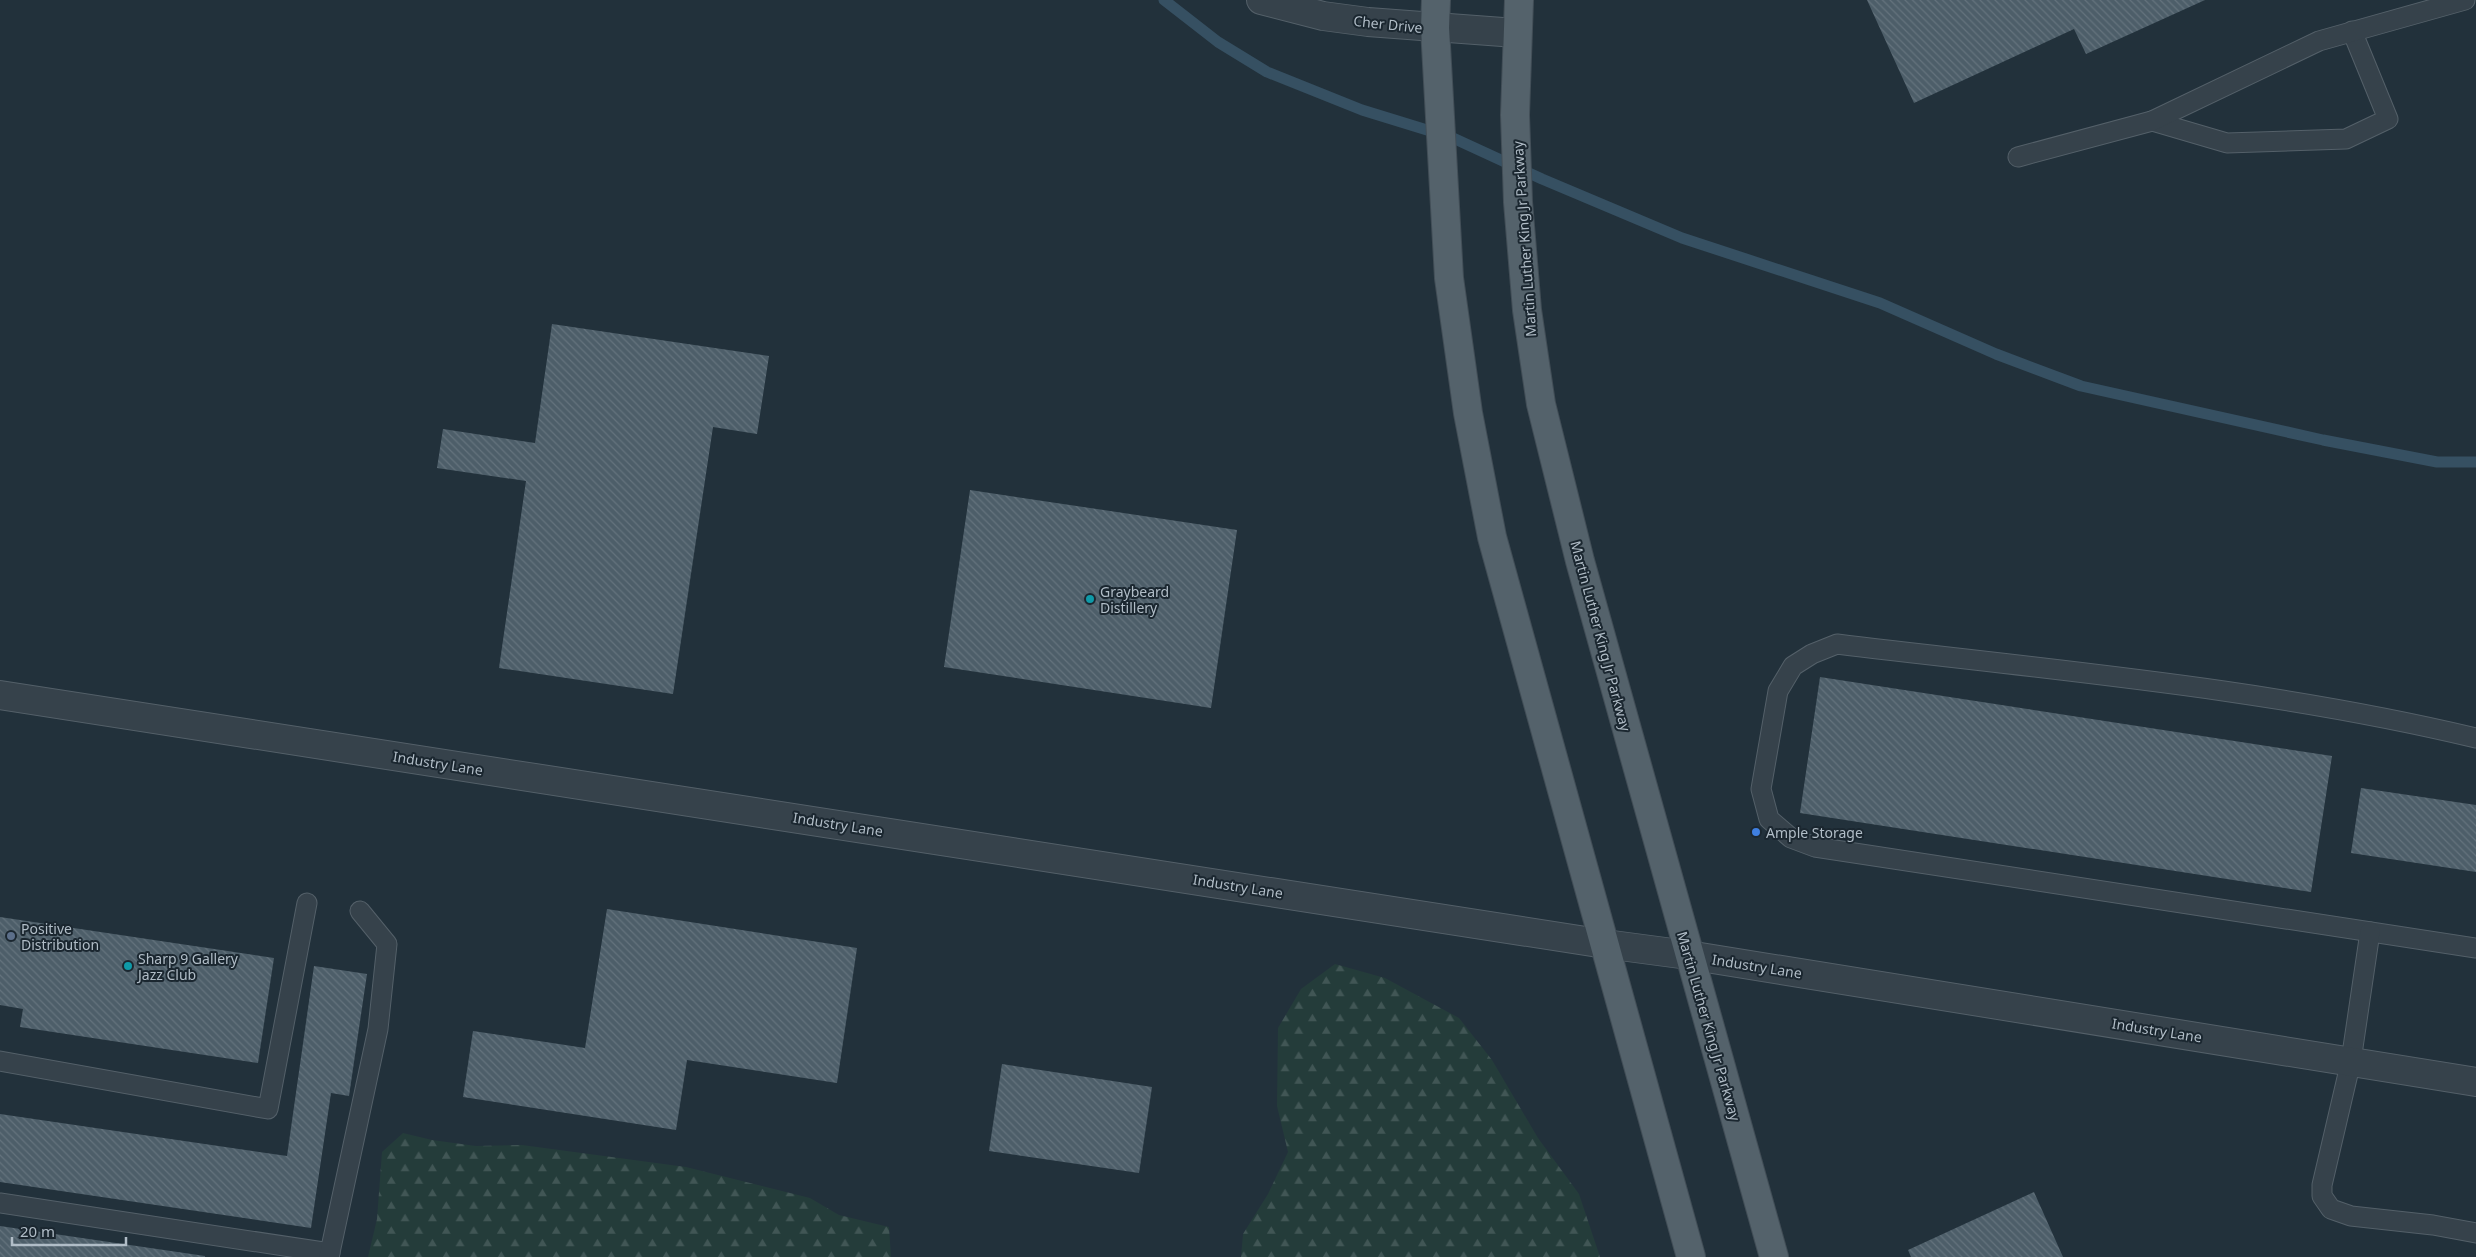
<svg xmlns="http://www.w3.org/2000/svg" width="2476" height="1257" viewBox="0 0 2476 1257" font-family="'Noto Sans',sans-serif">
<defs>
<pattern id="forest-firs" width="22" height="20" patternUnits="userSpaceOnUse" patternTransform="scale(1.25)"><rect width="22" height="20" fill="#243c3a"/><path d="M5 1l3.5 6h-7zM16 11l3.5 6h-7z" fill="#415655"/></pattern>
<pattern id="building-back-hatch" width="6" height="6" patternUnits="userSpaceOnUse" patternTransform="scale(1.25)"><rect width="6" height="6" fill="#4d5e69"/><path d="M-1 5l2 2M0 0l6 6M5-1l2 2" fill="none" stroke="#64737d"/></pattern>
</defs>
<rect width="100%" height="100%" fill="#22313b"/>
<g fill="url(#forest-firs)">
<path d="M1335 964 1385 978 1459 1018 1492 1060 1538 1138 1579 1194 1600 1257H1241L1243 1234 1268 1194 1288 1152 1277 1106 1278 1028 1301 989Z"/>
<path d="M403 1133 432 1140 476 1146 522 1145 686 1167 810 1198 839 1215 889 1227 891 1257H368L377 1219 382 1152Z"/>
</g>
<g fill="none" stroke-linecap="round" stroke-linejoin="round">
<path stroke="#365062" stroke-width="11" d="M1164 0 1218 42 1267 72 1362 110 1453 138 1542 179 1682 238 1880 303 1996 354 2081 386 2323 440 2437 462H2476"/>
</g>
<g fill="url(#building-back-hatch)">
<path d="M1867 0H2205L2086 54 2074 29 1914 103Z"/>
<path d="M552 324 769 356 757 434 713 427 673 694 499 668 526 481 437 468 443 429 535 443Z"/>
<path d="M970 490 1237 530 1211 708 944 667Z"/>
<path d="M1820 677 2332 756 2311 892 1800 813Z"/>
<path d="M2361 788 2476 805V872L2351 853Z"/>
<path d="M607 909 857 948 837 1083 687 1060 676 1130 463 1097 473 1031 585 1048Z"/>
<path d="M0 917 274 958 258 1063 20 1027 23 1009 0 1005Z"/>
<path d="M314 966 367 974 349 1096 331 1093 311 1228 0 1182V1114L287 1156Z"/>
<path d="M1002 1064 1152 1087 1139 1173 989 1151Z"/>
<path d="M2034 1192 2063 1257H1911L1908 1250Z"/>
<path d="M0 1226 205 1256V1257H0Z"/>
</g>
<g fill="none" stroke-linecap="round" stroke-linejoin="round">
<defs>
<g id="lane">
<path d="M2152 121 2227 143 2346 139 2388 119 2352 31"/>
<path d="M2018 157 2152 121 2319 41 2465 0"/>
<path d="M2476 738C2267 688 2050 670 1837 644L1812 654 1793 666 1778 691 1761 789 1769 819 1791 838 1815 847 2476 948"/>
<path d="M2370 932 2351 1061 2322 1185V1196L2331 1209 2351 1216 2433 1225 2476 1233"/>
<path d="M0 1061 268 1109 307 903"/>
<path d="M0 1203 330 1253"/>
<path d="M329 1257 378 1029 387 944 360 911"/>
</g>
<g id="street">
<path d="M1261 0 1323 16 1368 22 1516 33"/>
<path d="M0 695 1605 944 1688 955 2476 1082"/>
</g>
<g id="primary">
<path d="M1436 0 1435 28 1449 278 1468 413 1492 537 1691 1257"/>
<path d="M1519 0 1515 115 1518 202 1527 310 1541 404 1580 561 1774 1257"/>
</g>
</defs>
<use href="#lane" stroke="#546069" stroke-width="21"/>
<use href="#street" stroke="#546069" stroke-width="30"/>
<use href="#primary" stroke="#424e57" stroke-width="30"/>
<use href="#lane" stroke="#36424b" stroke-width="19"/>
<use href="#street" stroke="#36424b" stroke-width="28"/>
<use href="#primary" stroke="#54626b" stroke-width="28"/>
</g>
<g fill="#0f9aa8" stroke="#1b2730" stroke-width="2">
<circle cx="1090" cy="599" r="5"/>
<circle cx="128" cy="966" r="5"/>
</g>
<circle fill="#3f7fe0" stroke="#1b2730" stroke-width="2" cx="1756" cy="832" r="5"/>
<circle fill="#5c6f8a" stroke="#1b2730" stroke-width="2" cx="11" cy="936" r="5"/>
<g text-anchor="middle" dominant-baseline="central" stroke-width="4" stroke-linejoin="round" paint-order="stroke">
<g font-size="14" fill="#b1bdc7" stroke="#1b2730">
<text transform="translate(1388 24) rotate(6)">Cher Drive</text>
<text transform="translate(1524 239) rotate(-94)">Martin Luther King Jr Parkway</text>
<text transform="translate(1601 636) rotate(75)">Martin Luther King Jr Parkway</text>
<text transform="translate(438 763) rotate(9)">Industry Lane</text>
<text transform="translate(838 824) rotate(9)">Industry Lane</text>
<text transform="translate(1238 886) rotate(9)">Industry Lane</text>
<text transform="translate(1757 966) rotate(9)">Industry Lane</text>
<text transform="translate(1709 1026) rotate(74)">Martin Luther King Jr Parkway</text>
<text transform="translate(2157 1030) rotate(9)">Industry Lane</text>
</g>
<g font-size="14" fill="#b1bdc7" stroke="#1b2730" text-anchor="start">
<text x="1100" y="591">Graybeard<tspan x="1100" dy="16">Distillery</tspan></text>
<text x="1766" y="832">Ample Storage</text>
<text x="21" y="928">Positive<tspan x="21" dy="16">Distribution</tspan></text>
<text x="138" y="958">Sharp 9 Gallery<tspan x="138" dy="16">Jazz Club</tspan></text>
</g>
</g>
<path d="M12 1237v8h114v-8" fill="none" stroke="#b1bdc7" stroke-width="2.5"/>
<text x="20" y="1237" font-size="15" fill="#b1bdc7" stroke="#1b2730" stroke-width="4" paint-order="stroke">20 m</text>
</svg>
